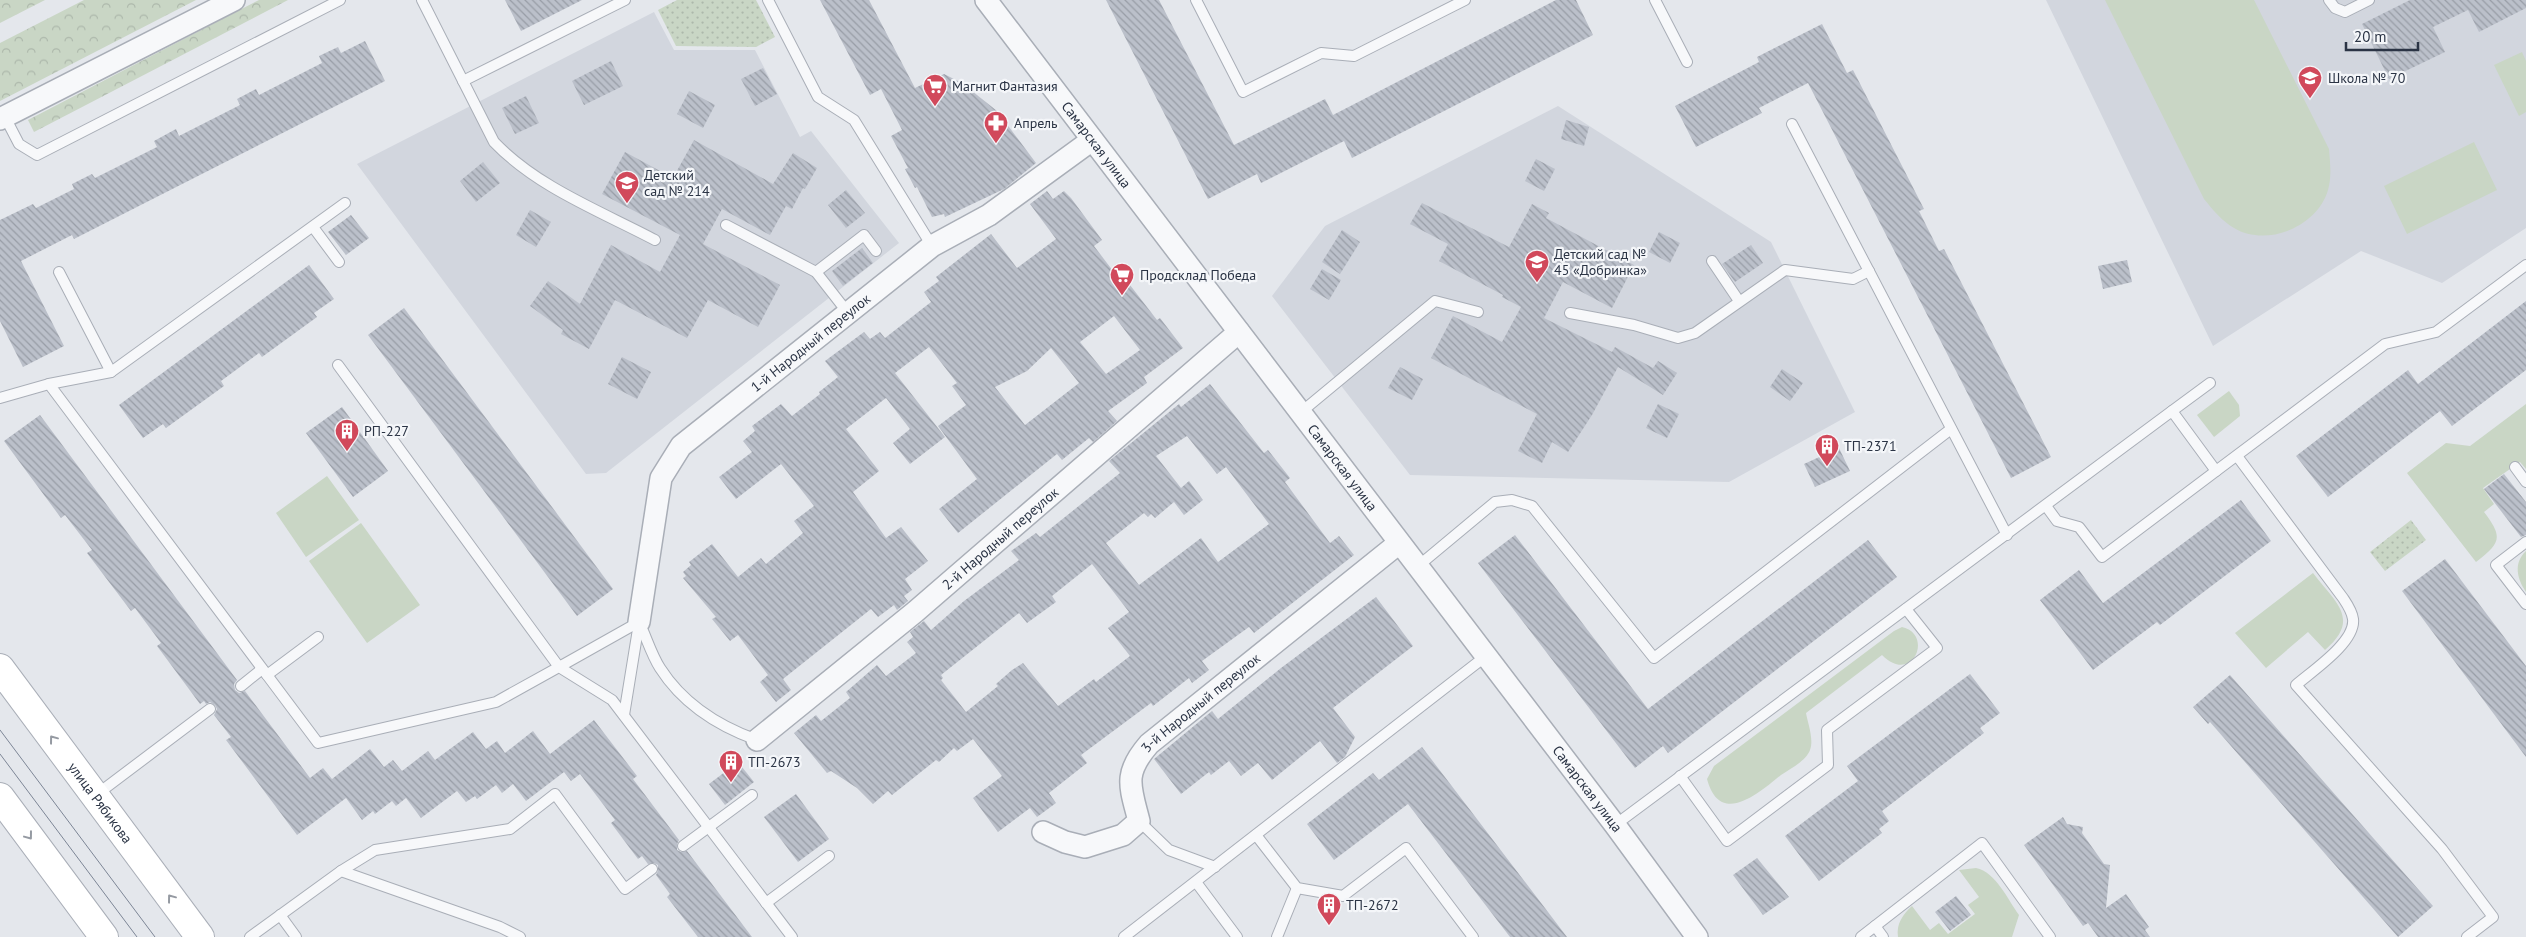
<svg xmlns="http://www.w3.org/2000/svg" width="2526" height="937" viewBox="0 0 2526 937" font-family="'PT Sans',sans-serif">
<defs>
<pattern id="forest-crowns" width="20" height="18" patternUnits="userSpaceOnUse" patternTransform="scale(1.25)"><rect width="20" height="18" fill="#c9d6c5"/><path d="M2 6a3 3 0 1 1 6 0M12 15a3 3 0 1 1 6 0" fill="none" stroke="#adb8ab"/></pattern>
<pattern id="park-dots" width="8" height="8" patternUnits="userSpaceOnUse" patternTransform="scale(1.25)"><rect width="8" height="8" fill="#c9d6c5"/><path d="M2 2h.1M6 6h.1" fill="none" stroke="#adb8ab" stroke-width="1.8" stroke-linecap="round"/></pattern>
<pattern id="building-back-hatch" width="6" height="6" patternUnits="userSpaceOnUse" patternTransform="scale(1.25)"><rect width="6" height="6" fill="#bbc0ca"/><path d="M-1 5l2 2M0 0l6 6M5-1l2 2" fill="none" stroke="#989da6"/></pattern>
</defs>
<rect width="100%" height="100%" fill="#e4e7ec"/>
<g fill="#d2d6de">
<path d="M2046 0H2526V228L2442 283 2361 251 2213 346Z"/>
<path d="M654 12 674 50H755L800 137 811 131 899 243 606 473 586 474 357 164Z"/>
<path d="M1558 106 1771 242 1855 412 1729 482 1410 475 1272 296 1325 226Z"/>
</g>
<g fill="#c9d6c5">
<path d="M2105 0H2254L2329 149C2330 162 2332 176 2328 190 2318 226 2267 248 2234 228 2222 221 2213 210 2204 199Z"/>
<path d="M2522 52 2526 61V112L2519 116 2494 65Z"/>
<path d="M2474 142 2497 190 2407 234 2384 186Z"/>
<path d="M2229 391 2239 405 2240 416 2214 437 2197 415Z"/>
<path d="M2526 404V469L2520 462 2483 488 2494 504 2484 512C2504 538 2500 543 2476 562L2407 473 2446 443 2470 446Z"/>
<path d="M327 476 359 520 306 557 276 513Z"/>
<path d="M361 523 420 605 367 643 309 561Z"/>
<path d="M2526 551V592C2517 579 2513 563 2526 551Z"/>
<path d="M2313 573C2336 603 2361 619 2325 650L2308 632 2266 668 2235 633Z"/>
<path d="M1902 627C1934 634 1913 686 1882 655L1806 713C1808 724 1814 739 1810 750 1806 761 1790 769 1781 775 1760 792 1720 828 1707 779L1714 766 1894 631Z"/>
<path d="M1976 868C1996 872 2008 900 2019 915L2012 937H1898C1896 924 1903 914 1912 906L1930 930 1939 923 1948 934 1975 914 1968 905 1979 897 1959 870Z"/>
</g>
<g fill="url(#forest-crowns)">
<path d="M0 0H45L0 23Z"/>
<path d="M84 0H196L0 101V43Z"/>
<path d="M259 0H288L34 132 28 120Z"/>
</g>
<g fill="url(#park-dots)">
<path d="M677 0H756L775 37 756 47 676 46 658 10Z"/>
<path d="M2411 520 2426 540 2385 571 2370 552Z"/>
</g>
<g fill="url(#building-back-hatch)" fill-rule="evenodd">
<path d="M505 0H582L521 31Z"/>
<path d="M820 0H869L915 88 944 74 962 83 997 111 1036 163 1004 189 945 217 944 214 932 217 917 187 915 188 905 169 908 168 891 136 902 130 881 89 870 95Z"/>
<path d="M1106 0H1159L1234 145 1325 99 1333 115 1556 0H1576L1593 35 1352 158 1344 141 1261 183 1257 174 1208 199Z"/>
<path d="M2410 0H2526V8L2479 32 2468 10 2433 27 2445 52 2389 79 2362 24Z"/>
<path d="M1822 24 1847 73 1853 70 1924 209 1919 211 1939 251 1944 249 2051 457 2011 478 1808 83 1759 108 1762 113 1696 147 1675 106 1759 62 1757 57Z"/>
<path d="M365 41 385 81 74 239 72 235 21 261 64 346 23 367 0 321V220L33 204 36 208 74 189 72 184 92 174 95 178 157 147 154 141 176 129 179 136 240 105 237 99 256 89 259 95 322 63 319 56 338 47 341 53Z"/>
<path d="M611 61 623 86 584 105 572 81Z"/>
<path d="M763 68 777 94 755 106 741 79Z"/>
<path d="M689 91 715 105 703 128 677 114Z"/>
<path d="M526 96 539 123 515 134 502 108Z"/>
<path d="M1566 120 1589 127 1584 146 1561 139Z"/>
<path d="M694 140 773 184 793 153 817 168 805 189 803 188 792 209 786 206 770 235 722 209 703 244 780 285 758 327 708 300 687 338 615 300 589 349 561 334 563 330 530 306 548 281 580 304 611 245 660 272 680 235 602 194 625 152 673 178Z"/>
<path d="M1536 159 1555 169 1544 191 1525 181Z"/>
<path d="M483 162 500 183 476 202 460 181Z"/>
<path d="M846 190 865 213 846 228 828 205Z"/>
<path d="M1047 191 1053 199 1064 191 1071 198 1102 240 1094 246 1126 288 1130 285 1157 320 1160 318 1183 348 1144 377 1147 383 1108 411 1117 421 1093 442 1089 438 1062 460 1057 454 958 533 939 509 977 479 938 426 966 405 952 386 957 383 929 347 895 373 945 437 910 464 893 443 910 429 886 398 846 429 879 471 853 492 886 538 901 527 928 561 905 579 912 590 904 596 908 601 897 610 894 605 878 617 871 609 783 679 791 690 776 702 760 682 768 675 738 635 730 641 712 619 716 617 683 578 686 576 683 572 691 565 689 562 712 544 738 577 761 558 766 564 803 533 794 521 814 506 781 464 736 499 719 477 752 452 743 441 755 431 752 426 781 404 792 416 820 394 819 392 838 377 825 361 864 332 870 339 880 332 885 338 931 302 924 292 939 281 936 277 991 234 1017 268 1056 239 1030 204ZM1114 316 1140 350 1106 374 1080 342ZM1051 348 1079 383 1025 425 995 387 1027 371Z"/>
<path d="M1422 203 1509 247 1532 204 1549 213 1546 218 1634 265 1612 308 1563 282 1544 318 1612 352 1615 347 1653 368 1658 361 1677 373 1663 395 1618 367 1592 415 1568 452 1552 442 1542 463 1518 451 1537 414 1431 358 1453 316 1502 342 1521 307 1502 297 1503 295 1439 261 1448 244 1410 224Z"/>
<path d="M530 210 551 222 536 247 516 235Z"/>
<path d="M351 215 369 238 346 255 328 232Z"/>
<path d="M1342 230 1360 242 1340 274 1322 262Z"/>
<path d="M1659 232 1680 243 1670 263 1649 252Z"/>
<path d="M1751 245 1763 263 1735 282 1722 264Z"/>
<path d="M862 248 873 263 843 286 832 271Z"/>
<path d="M2127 260 2132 282 2103 289 2098 266Z"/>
<path d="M309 265 334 299 314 313 317 317 262 357 259 353 221 381 224 386 166 428 163 424 143 438 119 405Z"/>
<path d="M1322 269 1341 280 1329 300 1310 289Z"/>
<path d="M2526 301V370L2452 426 2440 411 2328 497 2296 456 2408 370 2418 384Z"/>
<path d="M404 308 613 589 577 616 368 335Z"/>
<path d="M622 357 651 372 637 399 608 384Z"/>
<path d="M1400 367 1423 379 1412 400 1388 388Z"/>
<path d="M1782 369 1803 383 1790 401 1770 387Z"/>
<path d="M1210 384 1264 453 1268 450 1290 478 1285 482 1330 543 1339 536 1354 555 1254 633 1249 627 1202 661 1209 670 1192 683 1189 678 1153 706 1151 703 1081 755 1087 763 1049 793 1056 803 1037 817 1030 808 998 832 973 798 1002 776 973 739 957 751 954 748 939 762 936 760 892 795 888 791 873 804 857 788 831 771 827 773 794 733 816 715 821 721 850 698 846 692 877 665 886 676 916 653 907 642 913 637 910 632 924 621 931 630 964 601 1019 560 1011 551 1036 533 1040 537 1120 473 1109 461 1179 404 1181 407ZM1187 436 1217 474 1226 467 1269 524 1218 562 1201 538 1139 585 1106 543 1144 513 1148 517 1151 514 1155 518 1174 502 1184 515 1203 500 1189 481 1181 488 1156 456ZM1092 564 1129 612 1108 628 1130 656 1096 682 1094 679 1058 706 1023 663 1012 670 996 684 998 686 966 712 941 680 943 678 941 675 1019 613 1027 623 1056 602 1052 596Z"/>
<path d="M1658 404 1679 414 1667 438 1646 428Z"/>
<path d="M342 407 388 471 353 497 306 433Z"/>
<path d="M40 415 237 680 234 684 235 690 239 693 245 691 310 778 323 768 332 779 370 749 384 767 393 760 402 771 428 751 435 760 473 732 486 749 497 741 505 753 533 731 550 754 594 720 637 776 633 779 679 840 677 844V850L681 852 687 851 752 937H698L667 897 670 894 656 875 658 871V865L654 863 648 864 642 856 638 859 611 823 615 820 580 774 571 781 564 772 526 801 513 784 502 793 496 785 477 799 475 796 466 802 457 791 421 818 406 798 396 806 392 801 375 814 373 811 362 820 346 798 297 835 226 740 231 737 214 715 217 709 215 705 210 702 206 704 204 701 200 704 157 646 161 643 135 608 131 611 87 553 92 550 65 515 61 518 4 441Z"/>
<path d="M1839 448 1850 471 1815 487 1804 464Z"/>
<path d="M2504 474 2526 502V535L2521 537 2484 489Z"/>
<path d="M2241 500 2271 541 2160 625 2157 622 2093 670 2040 600 2079 570 2103 603Z"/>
<path d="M1515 535 1648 709 1868 540 1897 577 1668 753 1663 746 1635 768 1478 563Z"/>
<path d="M2445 559 2526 666V757L2402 591Z"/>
<path d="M1376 597 1413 646 1333 708 1355 737 1345 757 1337 763 1320 741 1272 780 1258 763 1241 776 1229 761 1211 775 1209 772 1181 794 1154 759 1212 711 1218 719 1281 668Z"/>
<path d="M1970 674 2000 713 1980 728 1984 733 1882 811 1889 821 1879 829 1882 833 1819 881 1785 836 1858 781 1847 766Z"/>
<path d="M2230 675 2433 906 2398 937 2210 722 2208 724 2193 707Z"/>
<path d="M1422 747 1522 878 1567 937H1510L1408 804 1334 860 1307 824 1373 773 1379 780Z"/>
<path d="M738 762 754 782 725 805 709 784Z"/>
<path d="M796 794 829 839 798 862 764 817Z"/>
<path d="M2063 817 2067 824 2083 827 2082 833 2104 864 2110 865 2106 908 2126 894 2149 927 2145 930 2150 937H2098L2088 923 2083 926 2040 867 2024 845Z"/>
<path d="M1757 858 1789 897 1763 915 1733 875Z"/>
<path d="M1956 896 1971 915 1950 931 1935 912Z"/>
</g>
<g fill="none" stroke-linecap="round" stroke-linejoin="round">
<defs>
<g id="lane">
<path d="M422 0 494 142C537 187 600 211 655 240"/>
<path d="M768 0 818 97 854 120 932 246"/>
<path d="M1196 0 1243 92 1321 53 1354 56 1465 0"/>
<path d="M1655 0 1687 62"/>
<path d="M2329 0 2335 8 2345 12 2369 0"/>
<path d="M463 81 625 0"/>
<path d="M5 117 19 144 37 155 340 0"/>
<path d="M1792 124 2007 535"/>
<path d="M726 225 816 272 848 313"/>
<path d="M313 227 339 262"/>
<path d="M1712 261 1739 301"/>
<path d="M59 272 111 372"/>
<path d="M816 272 864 235 876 251"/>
<path d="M1570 313 1634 325 1678 338 1695 333 1785 270 1853 279 1869 271"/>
<path d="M338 365 559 667 639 622C646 636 651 654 660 668 683 704 718 726 757 740"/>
<path d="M49 384 111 372 345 203"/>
<path d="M0 398 49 384 318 743 496 702 559 667 612 700 792 937"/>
<path d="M2172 411 2210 383"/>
<path d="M1300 413 1435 301 1478 312"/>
<path d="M2237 456 2343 598C2347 604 2352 611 2353 619 2356 642 2312 671 2296 685L2442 849 2493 917 2467 937"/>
<path d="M2515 467 2526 482"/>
<path d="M2046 506 2057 521 2079 527 2102 557 2216 471"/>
<path d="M2526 542 2496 565 2526 604"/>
<path d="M1417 567 1495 502 1512 500 1532 506 1654 658 1951 429"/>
<path d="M267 675 318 637"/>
<path d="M241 686 262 669"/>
<path d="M624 715 639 623"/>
<path d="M1680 776 1727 841 1828 765 1827 730 1937 648 1906 609"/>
<path d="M96 795 210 709"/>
<path d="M1139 821 1169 850 1215 867"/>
<path d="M1615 825 2172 411 2216 471 2385 344 2436 332 2526 265"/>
<path d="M1256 835 1297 888 1343 896 1406 848 1473 937"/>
<path d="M683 846 752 795"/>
<path d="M341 871 375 850 510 829 555 794 625 889 652 869"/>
<path d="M1196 882 1237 937"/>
<path d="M766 903 829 856"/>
<path d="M280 915 296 937"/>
<path d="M1875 926 1883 937"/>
<path d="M250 937 341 871 500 927 520 937"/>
<path d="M1124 937 1486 656"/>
<path d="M1277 937 1297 888"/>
<path d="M1861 937 1982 843 2050 937"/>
</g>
<g id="street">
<path id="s1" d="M986 0 1615 825 1697 937"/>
<path d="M0 119 234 0"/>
<path id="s2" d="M639 622 661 478 681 446 932 246 989 215 1092 140"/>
<path id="s3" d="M757 740 915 612 1239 332"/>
<path id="s4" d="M1043 832 1065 842 1085 847 1123 835 1139 821C1130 786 1123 774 1149 744L1399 543"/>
</g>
<g id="secondary">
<path id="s5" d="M0 668 200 937"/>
<path d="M0 797 104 937"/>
</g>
</defs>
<use href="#lane" stroke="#a9aeb7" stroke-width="12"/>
<use href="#street" stroke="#a9aeb7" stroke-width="24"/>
<use href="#secondary" stroke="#a9aeb7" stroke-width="30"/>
<use href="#lane" stroke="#f7f8fa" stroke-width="10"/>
<use href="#street" stroke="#f7f8fa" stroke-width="21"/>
<use href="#secondary" stroke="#fff" stroke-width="28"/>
<g stroke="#7d8696" stroke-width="1">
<path d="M0 730 155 937"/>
<path d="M0 754 137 937"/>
</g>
</g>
<defs><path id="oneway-chevron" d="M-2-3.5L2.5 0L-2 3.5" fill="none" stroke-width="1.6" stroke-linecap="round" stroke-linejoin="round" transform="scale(1.25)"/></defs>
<g stroke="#959aa2">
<use href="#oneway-chevron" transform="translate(53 739) rotate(-127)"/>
<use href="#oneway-chevron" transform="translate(29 836) rotate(53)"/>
<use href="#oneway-chevron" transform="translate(171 898) rotate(-127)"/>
</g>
<defs>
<symbol id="school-pin" viewBox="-11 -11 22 30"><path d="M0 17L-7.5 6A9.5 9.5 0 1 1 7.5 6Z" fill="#d1495b" stroke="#f4f6f9"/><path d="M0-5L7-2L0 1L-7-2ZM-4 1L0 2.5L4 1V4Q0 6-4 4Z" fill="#fff"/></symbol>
<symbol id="supermarket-pin" viewBox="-11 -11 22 30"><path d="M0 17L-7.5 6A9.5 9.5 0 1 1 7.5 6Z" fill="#d1495b" stroke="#f4f6f9"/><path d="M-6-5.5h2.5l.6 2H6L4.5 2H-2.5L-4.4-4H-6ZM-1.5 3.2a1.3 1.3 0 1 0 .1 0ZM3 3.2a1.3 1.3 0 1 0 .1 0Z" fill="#fff"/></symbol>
<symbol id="pharmacy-pin" viewBox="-11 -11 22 30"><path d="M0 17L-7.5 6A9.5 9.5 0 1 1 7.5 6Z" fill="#d1495b" stroke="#f4f6f9"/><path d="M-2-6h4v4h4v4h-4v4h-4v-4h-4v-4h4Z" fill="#fff"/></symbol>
<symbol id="building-pin" viewBox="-11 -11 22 30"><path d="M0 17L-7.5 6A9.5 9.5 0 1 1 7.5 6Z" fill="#d1495b" stroke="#f4f6f9"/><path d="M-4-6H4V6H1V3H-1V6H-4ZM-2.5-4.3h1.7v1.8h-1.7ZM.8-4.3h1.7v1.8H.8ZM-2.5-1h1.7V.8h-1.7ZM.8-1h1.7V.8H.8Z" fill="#fff"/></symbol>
</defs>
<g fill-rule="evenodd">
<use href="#school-pin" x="2296" y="64" width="28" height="38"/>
<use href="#supermarket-pin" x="921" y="72" width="28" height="38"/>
<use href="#pharmacy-pin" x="982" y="109" width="28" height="38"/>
<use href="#school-pin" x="613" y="169" width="28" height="38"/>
<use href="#school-pin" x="1523" y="248" width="28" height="38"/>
<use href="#supermarket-pin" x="1108" y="261" width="28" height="38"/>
<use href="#building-pin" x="333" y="417" width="28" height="38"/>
<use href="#building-pin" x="1813" y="432" width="28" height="38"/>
<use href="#building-pin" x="717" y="748" width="28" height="38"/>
<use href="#building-pin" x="1315" y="891" width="28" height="38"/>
</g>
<g text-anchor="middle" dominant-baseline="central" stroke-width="4.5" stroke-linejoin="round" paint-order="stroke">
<g font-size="14" fill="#2b3445" stroke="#f4f6f9" text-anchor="start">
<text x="2328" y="78">Школа № 70</text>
<text x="952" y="86">Магнит Фантазия</text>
<text x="1014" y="123">Апрель</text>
<text x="644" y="175">Детский<tspan x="644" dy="16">сад № 214</tspan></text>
<text x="1554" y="254">Детский сад №<tspan x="1554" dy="16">45 «Добринка»</tspan></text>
<text x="1140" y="275">Продсклад Победа</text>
<text x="364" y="431">РП-227</text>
<text x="1844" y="446">ТП-2371</text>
<text x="748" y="762">ТП-2673</text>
<text x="1346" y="905">ТП-2672</text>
</g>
<g font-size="14" fill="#2b3445" stroke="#f4f6f9">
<text stroke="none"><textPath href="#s1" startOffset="182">Самарская улица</textPath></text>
<text stroke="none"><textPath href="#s2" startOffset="349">1-й Народный переулок</textPath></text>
<text stroke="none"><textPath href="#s1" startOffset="588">Самарская улица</textPath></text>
<text stroke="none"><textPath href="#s3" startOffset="316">2-й Народный переулок</textPath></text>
<text stroke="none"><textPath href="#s4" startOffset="255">3-й Народный переулок</textPath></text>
<text stroke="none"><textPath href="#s1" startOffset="992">Самарская улица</textPath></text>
<text stroke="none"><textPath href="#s5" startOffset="168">улица Рябикова</textPath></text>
</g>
</g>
<path d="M2346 42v8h72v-8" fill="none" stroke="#2b3445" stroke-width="2.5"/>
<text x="2354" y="42" font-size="15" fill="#2b3445" stroke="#f4f6f9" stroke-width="4" paint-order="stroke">20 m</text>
</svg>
